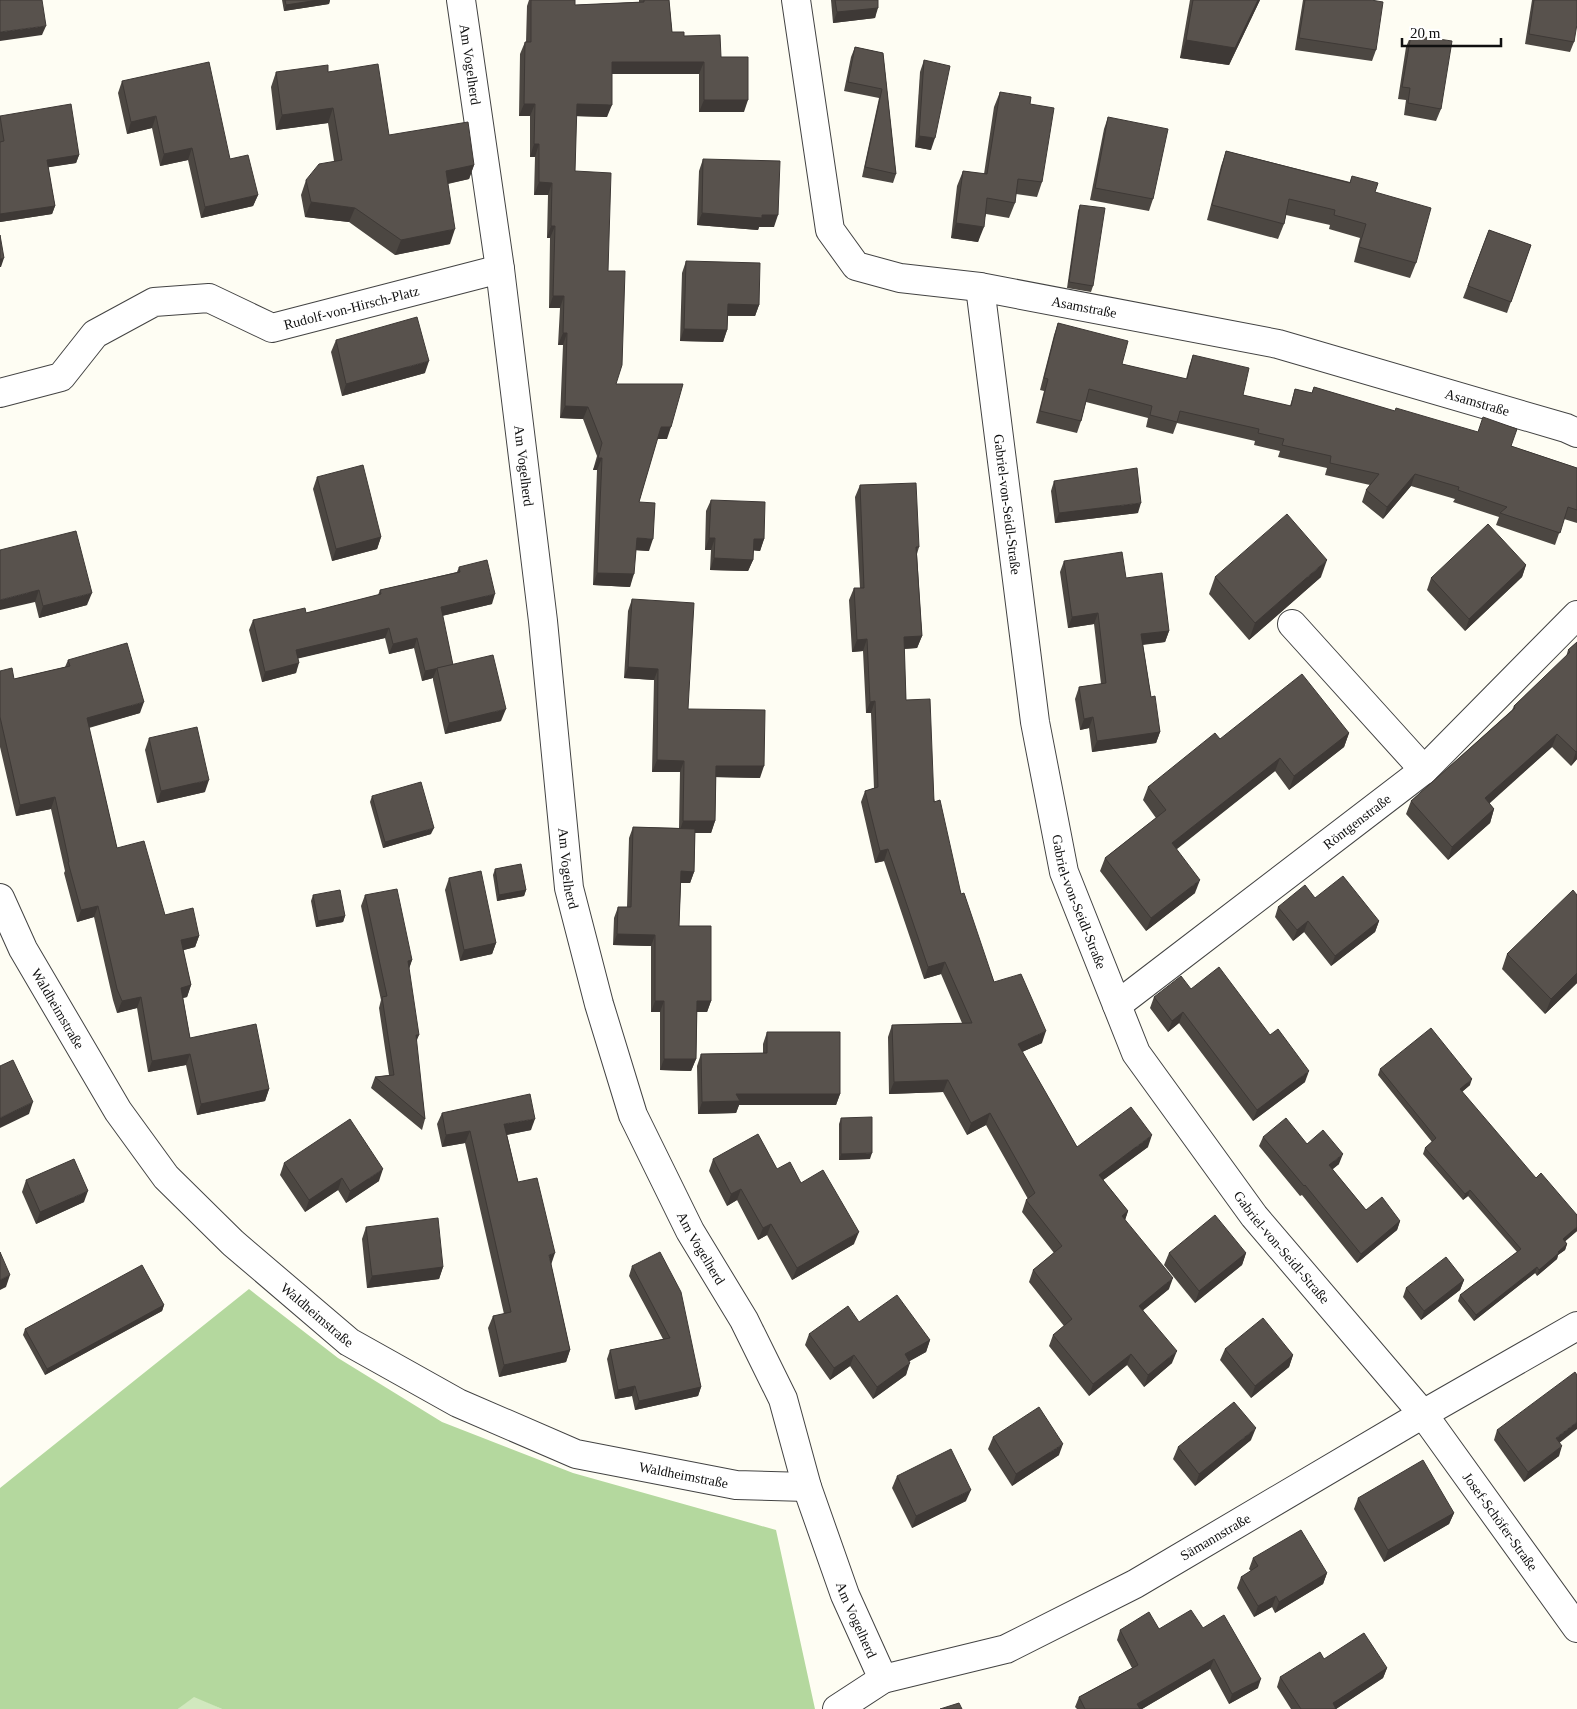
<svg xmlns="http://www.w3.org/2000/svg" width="1577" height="1709" viewBox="0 0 1577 1709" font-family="'Times New Roman',serif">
<rect width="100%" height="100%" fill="#fefdf3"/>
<path fill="#d1e8be" d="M194 1696 222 1709H178Z"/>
<path fill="#b4d89e" d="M249 1289 338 1358 442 1422 573 1473 776 1530 815 1709H222L194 1697 178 1709H0V1488Z"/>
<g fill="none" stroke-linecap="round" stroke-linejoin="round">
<defs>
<g id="minor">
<path id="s1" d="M461 0 500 269 543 621 569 888 599 1004 633 1115 690 1231 744 1320 783 1399 807 1487 845 1595 883 1679"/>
<path id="s2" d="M796 0 830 230 856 266 900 278 980 287 1278 344 1566 428 1577 433"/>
<path id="s3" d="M980 287 1035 722 1064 872 1136 1053 1254 1216 1423 1414 1577 1628"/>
<path id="s4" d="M0 393 61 377 95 334 154 302 209 298 272 328 500 269"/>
<path d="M1292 624 1424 770"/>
<path id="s5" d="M0 898 23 949 118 1111 166 1177 233 1243 349 1342 458 1403 576 1454 736 1485 807 1487"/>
<path id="s6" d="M1117 1005 1424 770 1577 615"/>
<path id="s7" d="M837 1709 883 1679 1006 1649 1135 1584 1423 1414 1577 1326"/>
</g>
</defs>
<use href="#minor" stroke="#434343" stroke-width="30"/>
<use href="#minor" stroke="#fff" stroke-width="28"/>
</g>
<g fill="#4c4742">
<path d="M282 0H330L329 4 284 11Z"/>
<path d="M529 0H575V5L639 2V0H669L672 32 684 36 721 57 744 112H699V74H612L607 117 576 116 575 171 608 271 616 384 667 439H657L639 502 649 551 636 550 630 587 593 585 597 470H593L597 456 583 419 560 418 563 345H558L560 308H549L550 238H547L548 195H534L535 157H530V116H519L520 54 525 42H526L527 6Z"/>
<path d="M831 0H878L875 18 833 23Z"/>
<path d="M1190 0H1260L1229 65 1180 58Z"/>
<path d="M1303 0H1371L1376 50 1372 61 1295 50Z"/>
<path d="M1532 0H1577L1574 42 1570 52 1525 44Z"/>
<path d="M1411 35 1441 109 1436 121 1404 115 1406 100 1398 99 1406 47Z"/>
<path d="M855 47 883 53 896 174 893 183 862 177 879 98 844 91 851 57Z"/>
<path d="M924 60 931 150 915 147 920 72Z"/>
<path d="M276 72H328L389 135 474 165 469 179 448 184 450 244 395 255 349 222 305 217 301 195 306 180 334 161 328 123 276 130 271 87Z"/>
<path d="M122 81 230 159 258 195 253 206 201 218 188 160 160 166 152 128 127 134 118 93Z"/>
<path d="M1000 92 1030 104 1042 182 1037 197 1016 194 1015 203 1009 218 986 214 978 242 951 238 957 186 963 171 984 174 994 107Z"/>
<path d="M0 116 79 155 76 163 48 167 55 206 52 214 0 222Z"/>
<path d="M1108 117 1153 199 1149 211 1090 200 1104 129Z"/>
<path d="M1226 151 1350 182 1352 176 1375 192 1416 263 1410 278 1354 262 1360 238 1329 229 1330 225 1286 215 1284 224 1278 239 1207 220 1221 166Z"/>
<path d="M703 159 774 227H759L758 230 697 225 699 171Z"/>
<path d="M1080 205 1093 286 1091 292 1067 288 1078 211Z"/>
<path d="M1489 230 1531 245 1507 313 1463 298Z"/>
<path d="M686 261 759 305 755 316H728L727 330 723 342 680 341 682 273Z"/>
<path d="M1058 323 1122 364 1186 379 1189 367 1193 355 1243 395 1290 406 1295 389 1312 393 1314 387 1511 446 1577 468V523L1564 519 1555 545 1496 525 1499 517 1453 502 1455 499 1411 486 1383 519 1362 502 1366 490 1370 485 1325 475 1327 468 1278 457 1280 451 1254 445 1255 441 1177 423 1173 434 1146 427 1148 418 1086 402 1081 421 1077 433 1036 423 1044 391 1040 390 1054 335Z"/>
<path d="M336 340 425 373 342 396 331 352Z"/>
<path d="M317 477 381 537 377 549 332 561 313 489Z"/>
<path d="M1054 481 1138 513 1055 523 1051 491Z"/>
<path d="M860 485 919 547 917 554 922 636 917 648 904 649 906 700 961 894 994 982 1042 1043 1022 1052 1077 1147H1148L1103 1180 1128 1211 1125 1220 1169 1289 1143 1310 1172 1363 1144 1387 1127 1365 1089 1396 1049 1346 1053 1335 1064 1326 1029 1282 1033 1270 1054 1253 1022 1212 1026 1200 1028 1199 986 1125 967 1135 943 1092 889 1094 888 1037 892 1025 962 1023 941 974 924 979 884 861 875 863 861 802 865 791 874 788 871 713H866L863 651 852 652 849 600 854 588H860L855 497Z"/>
<path d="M711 500 764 539 760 551 753 550V560L748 571 710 570 711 550H705L706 511Z"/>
<path d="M0 550 87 605 39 618 35 602Z"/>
<path d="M1064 561 1126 578 1169 631 1165 642 1143 645 1151 697 1160 732 1156 743 1092 752 1089 728 1080 730 1075 699 1079 687 1101 684 1094 624 1068 628 1060 572Z"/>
<path d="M1526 565 1522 577 1465 631 1427 590 1431 578Z"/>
<path d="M459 567 492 604 442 616 453 665 501 721 445 734 433 680V678L422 681 414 648 389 654 385 638 298 658 296 673 262 682 249 630 253 620 306 613 378 595 380 590 457 572Z"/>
<path d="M1215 577H1321L1249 640 1209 594Z"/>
<path d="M632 599 688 709 760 778 716 777 715 821 711 833H695L694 872 690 883H681L679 926 711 1001 707 1012H697L696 1059 691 1071 660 1070V1012H651V946L613 945 614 918 618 907H627L629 838 633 827 679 828 680 772H652L654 680 624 678 628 611Z"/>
<path d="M1577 642V759L1571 766 1552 747 1489 803 1494 809 1490 823 1448 860 1406 814 1411 801 1512 710 1514 706 1566 657 1568 650Z"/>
<path d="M68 660 140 713 89 728 117 848 165 915 199 936 195 947 183 950 191 985 187 997 183 998 190 1038 269 1089 265 1101 197 1115 186 1065 148 1072 137 1008 117 1013 113 1000 94 917 77 922 64 873 65 871 51 809 16 816 0 747V671L14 679 65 667Z"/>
<path d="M1349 733 1344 747 1289 790 1275 771 1176 849 1195 893 1146 931 1100 871 1105 858 1156 818 1143 800 1148 787 1220 739Z"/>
<path d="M149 738 205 792 157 803 145 750Z"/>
<path d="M372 796 431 834 383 848 370 802Z"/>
<path d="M495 869 526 890 524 896 497 901 493 875Z"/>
<path d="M449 878 496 943 492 954 460 961 445 890Z"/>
<path d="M313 895 345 916 343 922 316 927 311 901Z"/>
<path d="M365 895 412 960 409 969 416 1042 425 1119 422 1130 371 1088 375 1077 389 1075 379 1008 381 1000 361 906Z"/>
<path d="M1315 898 1379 921 1375 932 1331 966 1304 932 1293 941 1275 917 1278 907Z"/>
<path d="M1507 954 1577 983 1545 1014 1502 969Z"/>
<path d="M1191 989 1305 1082 1253 1121 1179 1023 1168 1032 1150 1008 1154 997Z"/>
<path d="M767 1032 840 1094 836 1105H739L736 1113 698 1114 697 1066 701 1054 763 1053V1044Z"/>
<path d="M1380 1069 1470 1085 1462 1092 1577 1231 1565 1241 1567 1244 1565 1250 1558 1255 1557 1259 1537 1276 1535 1273 1474 1321 1458 1301 1460 1295 1517 1252 1468 1196 1463 1200 1423 1154 1425 1148 1432 1142 1378 1075Z"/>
<path d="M442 1113 531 1130 507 1135 518 1182 551 1264 570 1350 566 1362 499 1377 488 1328 493 1316 504 1314 465 1143 442 1147 437 1124Z"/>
<path d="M841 1118 870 1159 839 1160V1124Z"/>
<path d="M1263 1137 1307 1144 1339 1164 1332 1169 1366 1210 1400 1221 1397 1230 1357 1263 1302 1195 1300 1196 1259 1146Z"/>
<path d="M713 1159 777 1169 801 1183 854 1244 792 1280 767 1235 758 1240 737 1200 727 1206 709 1171Z"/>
<path d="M284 1163 379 1181 346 1203 338 1190 305 1212 280 1175Z"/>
<path d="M26 1180 84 1202 36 1224 22 1192Z"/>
<path d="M366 1227 443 1267 439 1279 367 1288 362 1239Z"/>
<path d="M1169 1253H1246L1242 1265 1195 1303 1164 1265Z"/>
<path d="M632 1266 701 1387 698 1396 635 1410 632 1396 615 1399 607 1359 610 1350 663 1339 629 1276Z"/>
<path d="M1464 1280 1460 1290 1421 1320 1403 1297 1406 1288Z"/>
<path d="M164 1305 162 1311 45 1375 23 1335 25 1329Z"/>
<path d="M859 1322 930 1340 926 1352 909 1361 906 1375 873 1399 850 1366 830 1380 805 1345 809 1334Z"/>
<path d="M1225 1349 1293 1355 1289 1367 1251 1398 1220 1360Z"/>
<path d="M1497 1430 1560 1443 1559 1456 1524 1482 1494 1440Z"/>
<path d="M993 1437 1059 1455 1012 1486 988 1449Z"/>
<path d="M1251 1440 1195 1486 1173 1459 1178 1447Z"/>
<path d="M897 1476 966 1501 912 1528 892 1488Z"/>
<path d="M1358 1498 1454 1513 1449 1524 1384 1562 1354 1509Z"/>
<path d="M1253 1558 1327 1573 1323 1584 1275 1613 1272 1607 1254 1617 1237 1588 1241 1577 1251 1571 1249 1569Z"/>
<path d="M1203 1628 1258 1688 1229 1704 1210 1669 1142 1709H1077L1075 1707 1079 1697 1132 1668 1117 1640 1120 1630Z"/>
<path d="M1324 1659 1387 1668 1383 1678 1336 1709H1291L1277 1687 1280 1677Z"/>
</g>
<g fill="#3e3936">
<path d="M318 0H330L329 4 284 11 286 5Z"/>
<path d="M1258 0H1260L1229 65 1180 58 1186 40Z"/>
<path d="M878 8 875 18 833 23 837 12Z"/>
<path d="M46 26 42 35 0 41V32Z"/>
<path d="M612 62H704L699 74H608Z"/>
<path d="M704 100H748L744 112H699Z"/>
<path d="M524 104H535L530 116H519Z"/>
<path d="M577 104 612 105 607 117 572 116Z"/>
<path d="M333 108 328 123 276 130 282 115Z"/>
<path d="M156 116 152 128 127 134 131 122Z"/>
<path d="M919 136 935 138 931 150 915 147Z"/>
<path d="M534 144H539L535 157H530Z"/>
<path d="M192 148 188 160 160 166 164 154Z"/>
<path d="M79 155 76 163 44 168 47 160Z"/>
<path d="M474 165 469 179 441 185 446 171Z"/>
<path d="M539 182 552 183 548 195H534Z"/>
<path d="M258 195 253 206 201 218 205 207Z"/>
<path d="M311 202 355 208 349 222 305 217Z"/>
<path d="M55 206 52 214 0 222V214Z"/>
<path d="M702 213 762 215H778L774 227H759L758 230 697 225Z"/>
<path d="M956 223 984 227 978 242 951 238Z"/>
<path d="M551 226H555L550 238H547Z"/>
<path d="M455 229 450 244 395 255 401 240Z"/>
<path d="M4 258 1 267H0V259Z"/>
<path d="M553 296H564L560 308H549Z"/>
<path d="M728 304 759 305 755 316 724 315Z"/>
<path d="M684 329 727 330 723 342 680 341Z"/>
<path d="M563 333H567L563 345H558Z"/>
<path d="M429 361 425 373 342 396 346 384Z"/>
<path d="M565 406 588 407 583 419 560 418Z"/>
<path d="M661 427H671L667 439H656Z"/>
<path d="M598 458H602L597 470H593Z"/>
<path d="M1415 474 1411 486 1383 519 1387 507Z"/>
<path d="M1141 503 1138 513 1055 523 1059 513Z"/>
<path d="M381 537 377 549 332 561 336 549Z"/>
<path d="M637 538 653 539 649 551 632 550Z"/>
<path d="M709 538H715L711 550H705Z"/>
<path d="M754 539H764L760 551 749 550Z"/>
<path d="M714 558 753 560 748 571 710 570Z"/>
<path d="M1327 560 1321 577 1249 640 1255 623Z"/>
<path d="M1526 565 1522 577 1465 631 1469 619Z"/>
<path d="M597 573 634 574 630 587 593 585Z"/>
<path d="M39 590 35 602 0 610V600Z"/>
<path d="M92 593 87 605 39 618 43 606Z"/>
<path d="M495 594 492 604 437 617 441 607Z"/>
<path d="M1098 613 1094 624 1068 628 1072 617Z"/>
<path d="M389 628 385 638 292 660 296 650Z"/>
<path d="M1169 631 1165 642 1137 645 1141 634Z"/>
<path d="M922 636 917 648 900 649 904 637Z"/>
<path d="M417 638 414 648 389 654 393 644Z"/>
<path d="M867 639 863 651 852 652 857 640Z"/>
<path d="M299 663 296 673 262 682 265 672Z"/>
<path d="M628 667 658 669 654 680 624 678Z"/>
<path d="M437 668 433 678 422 681 425 671Z"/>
<path d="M875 701 871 713H866L870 702Z"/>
<path d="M144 702 140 713 83 729 87 718Z"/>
<path d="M506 709 501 721 445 734 449 723Z"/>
<path d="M1093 717 1089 728 1080 730 1084 719Z"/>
<path d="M1160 732 1156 743 1092 752 1097 741Z"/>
<path d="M1349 733 1344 747 1289 790 1294 776Z"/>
<path d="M1557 734 1552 747 1480 812 1485 798Z"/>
<path d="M1577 751V759L1571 766 1576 752Z"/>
<path d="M1280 758 1275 771 1167 857 1172 843Z"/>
<path d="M657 760 684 761 680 772H652Z"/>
<path d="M716 766H764L760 778 712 777Z"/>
<path d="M209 780 205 792 157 803 161 791Z"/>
<path d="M55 797 51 809 16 816 20 805Z"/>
<path d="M1494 809 1490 823 1448 860 1452 847Z"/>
<path d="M683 821H715L711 833H679Z"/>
<path d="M434 828 431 834 383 848 385 842Z"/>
<path d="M888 849 884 861 875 863 880 851Z"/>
<path d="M681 871 694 872 690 883H677Z"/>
<path d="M1200 880 1195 893 1146 931 1151 918Z"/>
<path d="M526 890 524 896 497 901 499 895Z"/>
<path d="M98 906 94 917 77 922 81 910Z"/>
<path d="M345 916 343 922 316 927 318 921Z"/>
<path d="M1308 921 1304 932 1293 941 1297 930Z"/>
<path d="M1379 921 1375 932 1331 966 1335 956Z"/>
<path d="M617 934 655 935 651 946 613 945Z"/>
<path d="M199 936 195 947 177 952 181 940Z"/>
<path d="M496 943 492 954 460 961 464 950Z"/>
<path d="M412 960 408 971V961Z"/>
<path d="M945 962 941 974 924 979 928 967Z"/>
<path d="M1577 973V983L1545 1014 1551 999Z"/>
<path d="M191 985 187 997 177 999 181 988Z"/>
<path d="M141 997 137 1008 117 1013 122 1001Z"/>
<path d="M655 1001H664L660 1012H651Z"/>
<path d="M697 1001H711L707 1012H693Z"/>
<path d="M1183 1012 1179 1023 1168 1032 1172 1021Z"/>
<path d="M1046 1031 1042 1043 1013 1056 1018 1044Z"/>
<path d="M416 1035H419L415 1045Z"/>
<path d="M190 1054 186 1065 148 1072 152 1061Z"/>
<path d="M664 1059H696L691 1071 660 1070Z"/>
<path d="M1309 1071 1305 1082 1253 1121 1257 1110Z"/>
<path d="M1472 1079 1470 1085 1458 1095 1460 1089Z"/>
<path d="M948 1080 943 1092 889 1094 894 1082Z"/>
<path d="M269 1089 265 1101 197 1115 201 1104Z"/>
<path d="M736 1094H840L836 1105H739L736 1113 698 1114 702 1102Z"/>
<path d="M33 1102 29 1114 0 1128V1118Z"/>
<path d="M990 1113 986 1125 967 1135 971 1123Z"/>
<path d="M535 1119 531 1130 500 1136 504 1124Z"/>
<path d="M470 1131 465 1143 442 1147 446 1135Z"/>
<path d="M1152 1135 1148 1147 1095 1186 1099 1175Z"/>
<path d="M872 1153 870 1159 839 1160 841 1154Z"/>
<path d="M1343 1154 1339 1164 1326 1175 1329 1165Z"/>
<path d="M383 1169 379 1181 346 1203 350 1191Z"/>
<path d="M342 1178 338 1190 305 1212 309 1200Z"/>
<path d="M741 1189 737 1200 727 1206 731 1194Z"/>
<path d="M1470 1190 1468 1196 1463 1200 1465 1194Z"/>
<path d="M88 1191 84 1202 36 1224 40 1212Z"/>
<path d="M1128 1211 1124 1223 1122 1216Z"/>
<path d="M1400 1221 1397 1230 1357 1263 1361 1254Z"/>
<path d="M771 1224 767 1235 758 1240 763 1228Z"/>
<path d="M1577 1227V1231L1561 1245 1563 1239Z"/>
<path d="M859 1232 854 1244 792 1280 797 1268Z"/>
<path d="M1567 1244 1565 1250 1558 1255 1557 1259 1537 1276 1539 1270 1558 1252Z"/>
<path d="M555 1253 551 1265 549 1255Z"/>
<path d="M1246 1253 1242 1265 1195 1303 1199 1291Z"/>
<path d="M443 1267 439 1279 367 1288 372 1276Z"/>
<path d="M1537 1267 1535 1273 1474 1321 1476 1315Z"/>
<path d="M10 1275 6 1287 0 1290V1280Z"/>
<path d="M1173 1278 1169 1289 1135 1317 1139 1306Z"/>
<path d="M1464 1280 1460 1290 1421 1320 1424 1311Z"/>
<path d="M164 1305 162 1311 45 1375 47 1369Z"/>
<path d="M930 1340 926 1352 901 1366 905 1354Z"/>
<path d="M570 1350 566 1362 499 1377 504 1365Z"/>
<path d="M1177 1351 1172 1363 1144 1387 1148 1375Z"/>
<path d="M1131 1354 1127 1365 1089 1396 1093 1384Z"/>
<path d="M854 1355 850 1366 830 1380 834 1368Z"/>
<path d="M1293 1355 1289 1367 1251 1398 1255 1386Z"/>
<path d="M910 1363 906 1375 873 1399 877 1387Z"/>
<path d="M635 1386 632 1396 615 1399 618 1390Z"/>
<path d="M701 1387 698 1396 635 1410 639 1401Z"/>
<path d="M1577 1422V1429L1553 1448 1556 1438Z"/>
<path d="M1256 1428 1251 1440 1195 1486 1199 1474Z"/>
<path d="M1063 1444 1059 1455 1012 1486 1016 1474Z"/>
<path d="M1562 1446 1559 1456 1524 1482 1528 1472Z"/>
<path d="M971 1490 966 1501 912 1528 916 1516Z"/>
<path d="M1454 1513 1449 1524 1384 1562 1388 1550Z"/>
<path d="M1327 1573 1323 1584 1275 1613 1279 1602Z"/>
<path d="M1276 1596 1272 1607 1254 1617 1258 1606Z"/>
<path d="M1214 1659 1210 1669 1142 1709H1135L1137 1704Z"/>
<path d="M1387 1668 1383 1678 1336 1709 1333 1703Z"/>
<path d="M1261 1679 1258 1688 1229 1704 1232 1694Z"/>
</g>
<g fill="#58524d" stroke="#3e3936">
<path d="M0 0H42L46 26 0 32Z"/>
<path d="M285 0H318L286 5Z"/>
<path d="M531 0H575V5L644 2V0H669L672 32H684V36L720 35 721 57H748V100H704V62H612V105L577 104 575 171 611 173 608 271H625L622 365 616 384H683L671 427H661L639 502 655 503 653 539 637 538 634 574 597 573 602 458H598L602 443 588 407 565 406 567 333H563L564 296H553L555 226H551L552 183 539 182V144H534L535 104H524L525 42H531Z"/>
<path d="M835 0H878V8L837 12Z"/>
<path d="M1193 0H1258L1235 48 1186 40Z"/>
<path d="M1305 0H1371L1383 2 1376 50 1299 38Z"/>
<path d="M1534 0H1577V24L1574 42 1529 34Z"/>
<path d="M1411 35 1452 41 1441 109 1408 103 1410 88 1402 87Z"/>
<path d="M855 47 883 53 896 174 865 167 882 89 848 82Z"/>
<path d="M924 60 950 66 935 138 919 136Z"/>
<path d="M209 62 230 159 248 155 258 195 205 207 192 148 164 154 156 116 131 122 122 81Z"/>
<path d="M378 64 389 135 468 122 474 165 446 171 455 229 401 240 355 208 311 202 306 180 319 164 342 160 333 108 282 115 276 72 328 65V72Z"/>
<path d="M1000 92 1031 97 1030 104 1054 108 1042 182 1018 179 1015 203 987 198 984 227 956 223 963 171 987 174Z"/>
<path d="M71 104 79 155 47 160 55 206 0 214V142L4 141 0 116Z"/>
<path d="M1108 117 1168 129 1153 199 1095 188Z"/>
<path d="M1226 151 1350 183 1352 176 1378 183 1375 192 1431 208 1416 263 1359 247 1366 224 1334 215 1335 210 1289 199 1284 224 1212 205Z"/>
<path d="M703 159 780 161 778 215H762V218L702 213Z"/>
<path d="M1080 205 1105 208 1093 286 1069 282Z"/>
<path d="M1489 230 1531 245 1511 302 1468 286Z"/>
<path d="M0 235 4 258 0 259Z"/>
<path d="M686 261 760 263 759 305 728 304 727 330 684 329Z"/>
<path d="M417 317 429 361 346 384 336 340Z"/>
<path d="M1058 323 1128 341 1122 364 1187 379 1193 355 1249 368 1243 395 1291 406 1295 389 1312 393 1314 387 1395 411 1396 408 1478 432 1483 417 1517 429 1511 446 1577 468V510L1568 507 1560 533 1500 513 1507 507 1458 490 1459 487 1415 474 1387 507 1366 490 1379 474 1330 463 1331 456 1282 445 1284 439 1258 433 1259 429 1180 411 1177 422 1150 415 1152 406 1089 389 1081 421 1040 411 1048 379 1044 378Z"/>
<path d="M363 465 381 537 336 549 317 477Z"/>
<path d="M1137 468 1141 503 1059 513 1054 481Z"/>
<path d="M916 483 919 547H916L922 636 904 637 906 700 930 699 934 802 940 800 961 894 964 893 994 982 1021 974 1046 1031 1018 1044 1077 1147 1131 1107 1152 1135 1099 1175 1128 1211 1122 1216 1173 1278 1139 1306 1177 1351 1148 1375 1131 1354 1093 1384 1053 1335 1072 1319 1033 1270 1062 1246 1026 1200 1035 1193 990 1113 971 1123 948 1080 894 1082 892 1025 972 1023 945 962 928 967 888 849 880 851 865 791 878 787 875 701 870 702 867 639 857 640 854 588H864L860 485Z"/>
<path d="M711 500 765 502 764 539H754L753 560 714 558 715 538H709Z"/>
<path d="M1287 514 1327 560 1255 623 1215 577Z"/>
<path d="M1488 524 1526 565 1469 619 1431 578Z"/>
<path d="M76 531 92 593 43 606 39 590 0 600V550Z"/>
<path d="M1122 552 1126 578 1162 573 1169 631 1141 634 1151 697 1155 696 1160 732 1097 741 1093 717 1084 719 1079 687 1106 683 1098 613 1072 617 1064 561Z"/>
<path d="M487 560 495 594 441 607 453 665 425 671 417 638 393 644 389 628 296 650 299 663 265 672 253 620 305 608 306 613 381 594 380 590 460 572 459 567Z"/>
<path d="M632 599 694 603 688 709 765 710 764 766H716L715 821H683L684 761 657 760 658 669 628 667Z"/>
<path d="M1577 642V751L1576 752 1557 734 1485 798 1494 809 1452 847 1411 801 1515 708 1514 706 1570 652 1568 650Z"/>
<path d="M127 643 144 702 87 718 117 848 144 841 165 915 193 908 199 936 181 940 191 985 181 988 190 1038 256 1024 269 1089 201 1104 190 1054 152 1061 141 997 122 1001 117 989 98 906 81 910 68 862H69L55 797 20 805 0 717V671L12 668 14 679 70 666 68 660Z"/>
<path d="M493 655 506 709 449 723 437 668Z"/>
<path d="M1302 674 1349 733 1294 776 1280 758 1172 843 1200 880 1151 918 1105 858 1166 810 1148 787 1215 733 1220 739Z"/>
<path d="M197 727 209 780 161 791 149 738Z"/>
<path d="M421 782 434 828 385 842 372 796Z"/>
<path d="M633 827 695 829 694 872 681 871 679 926H711V1001H697L696 1059H664V1001H655V935L617 934 618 907H631Z"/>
<path d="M521 864 526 890 499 895 495 869Z"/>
<path d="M481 871 496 943 464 950 449 878Z"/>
<path d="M1343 876 1379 921 1335 956 1308 921 1297 930 1278 907 1305 885 1315 898Z"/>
<path d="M397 889 412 960 408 961 419 1035H416L425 1119 375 1077 394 1075 382 997 387 996 365 895Z"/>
<path d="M340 890 345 916 318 921 313 895Z"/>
<path d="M1573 890 1577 895V973L1551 999 1507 954Z"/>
<path d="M1219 967 1270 1035 1278 1029 1309 1071 1257 1110 1183 1012 1172 1021 1154 997 1181 976 1191 989Z"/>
<path d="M1431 1028 1472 1079 1460 1089 1536 1178 1541 1173 1577 1215V1227L1563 1239 1567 1244 1558 1252 1559 1253 1539 1270 1537 1267 1476 1315 1460 1295 1521 1249 1470 1190 1465 1194 1425 1148 1436 1138 1380 1069Z"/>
<path d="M767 1032H840V1094H736L740 1101 702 1102 701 1054 767 1053Z"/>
<path d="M13 1060 33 1102 0 1118V1066Z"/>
<path d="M530 1094 535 1119 504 1124 518 1182 537 1178 555 1253 549 1255 570 1350 504 1365 493 1316 511 1312 470 1131 446 1135 442 1113Z"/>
<path d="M872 1117V1153L841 1154V1118Z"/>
<path d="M1286 1118 1307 1144 1323 1130 1343 1154 1329 1165 1366 1210 1382 1197 1400 1221 1361 1254 1305 1185 1304 1186 1263 1137Z"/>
<path d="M350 1119 383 1169 350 1191 342 1178 309 1200 284 1163Z"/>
<path d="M758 1134 777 1169 790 1162 801 1183 823 1170 859 1232 797 1268 771 1224 763 1228 741 1189 731 1194 713 1159Z"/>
<path d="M74 1159 88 1191 40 1212 26 1180Z"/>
<path d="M1215 1215 1246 1253 1199 1291 1169 1253Z"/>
<path d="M438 1218 443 1267 372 1276 366 1227Z"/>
<path d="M0 1252 10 1275 0 1280Z"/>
<path d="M660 1252 681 1292 701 1387 639 1401 635 1386 618 1390 610 1350 670 1338 632 1266Z"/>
<path d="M1446 1257 1464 1280 1424 1311 1406 1288Z"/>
<path d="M142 1265 164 1305 47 1369 25 1329Z"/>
<path d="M897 1295 930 1340 905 1354 910 1363 877 1387 854 1355 834 1368 809 1334 848 1306 859 1322Z"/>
<path d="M1263 1318 1293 1355 1255 1386 1225 1349Z"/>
<path d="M1575 1372 1577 1375V1422L1556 1438 1562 1446 1528 1472 1497 1430Z"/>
<path d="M1234 1402 1256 1428 1199 1474 1178 1447Z"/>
<path d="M1039 1407 1063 1444 1016 1474 993 1437Z"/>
<path d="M951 1449 971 1490 916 1516 897 1476Z"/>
<path d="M1423 1460 1454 1513 1388 1550 1358 1498Z"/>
<path d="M1301 1530 1327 1573 1279 1602 1276 1596 1258 1606 1241 1577 1258 1566 1253 1558Z"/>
<path d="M1191 1610 1203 1628 1224 1615 1261 1679 1232 1694 1214 1659 1137 1704 1140 1709H1085L1079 1697 1138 1665 1120 1630 1149 1612 1159 1629Z"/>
<path d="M1364 1633 1387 1668 1333 1703 1336 1709H1301L1280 1677 1320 1652 1324 1659Z"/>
<path d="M959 1703 962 1709H940Z"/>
</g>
<g text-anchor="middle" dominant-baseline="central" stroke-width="5" stroke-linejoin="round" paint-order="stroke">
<g font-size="14" fill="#101010" stroke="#fff">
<text stroke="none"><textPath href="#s1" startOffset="65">Am Vogelherd</textPath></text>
<text stroke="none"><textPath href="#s4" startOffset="392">Rudolf-von-Hirsch-Platz</textPath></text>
<text stroke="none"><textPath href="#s2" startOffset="509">Asamstraße</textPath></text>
<text stroke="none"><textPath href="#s2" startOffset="914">Asamstraße</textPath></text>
<text stroke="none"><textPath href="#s1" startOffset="470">Am Vogelherd</textPath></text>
<text stroke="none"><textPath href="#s3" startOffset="219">Gabriel-von-Seidl-Straße</textPath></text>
<text stroke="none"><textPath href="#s6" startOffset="302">Röntgenstraße</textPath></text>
<text stroke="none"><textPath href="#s1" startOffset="875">Am Vogelherd</textPath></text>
<text stroke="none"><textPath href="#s3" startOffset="624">Gabriel-von-Seidl-Straße</textPath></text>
<text stroke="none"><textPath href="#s5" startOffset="125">Waldheimstraße</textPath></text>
<text stroke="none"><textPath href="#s3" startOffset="1029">Gabriel-von-Seidl-Straße</textPath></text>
<text stroke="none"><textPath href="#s1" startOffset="1280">Am Vogelherd</textPath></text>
<text stroke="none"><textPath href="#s5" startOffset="530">Waldheimstraße</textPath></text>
<text stroke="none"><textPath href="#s5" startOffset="935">Waldheimstraße</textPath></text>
<text stroke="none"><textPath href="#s3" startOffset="1380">Josef-Schöfer-Straße</textPath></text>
<text stroke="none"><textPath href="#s7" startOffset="419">Sämannstraße</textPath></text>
<text stroke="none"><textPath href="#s1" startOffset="1685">Am Vogelherd</textPath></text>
</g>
</g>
<path d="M1402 38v8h99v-8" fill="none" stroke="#101010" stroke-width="2.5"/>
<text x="1410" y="38" font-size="15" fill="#101010" stroke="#ffffff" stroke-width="4" paint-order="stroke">20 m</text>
</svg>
